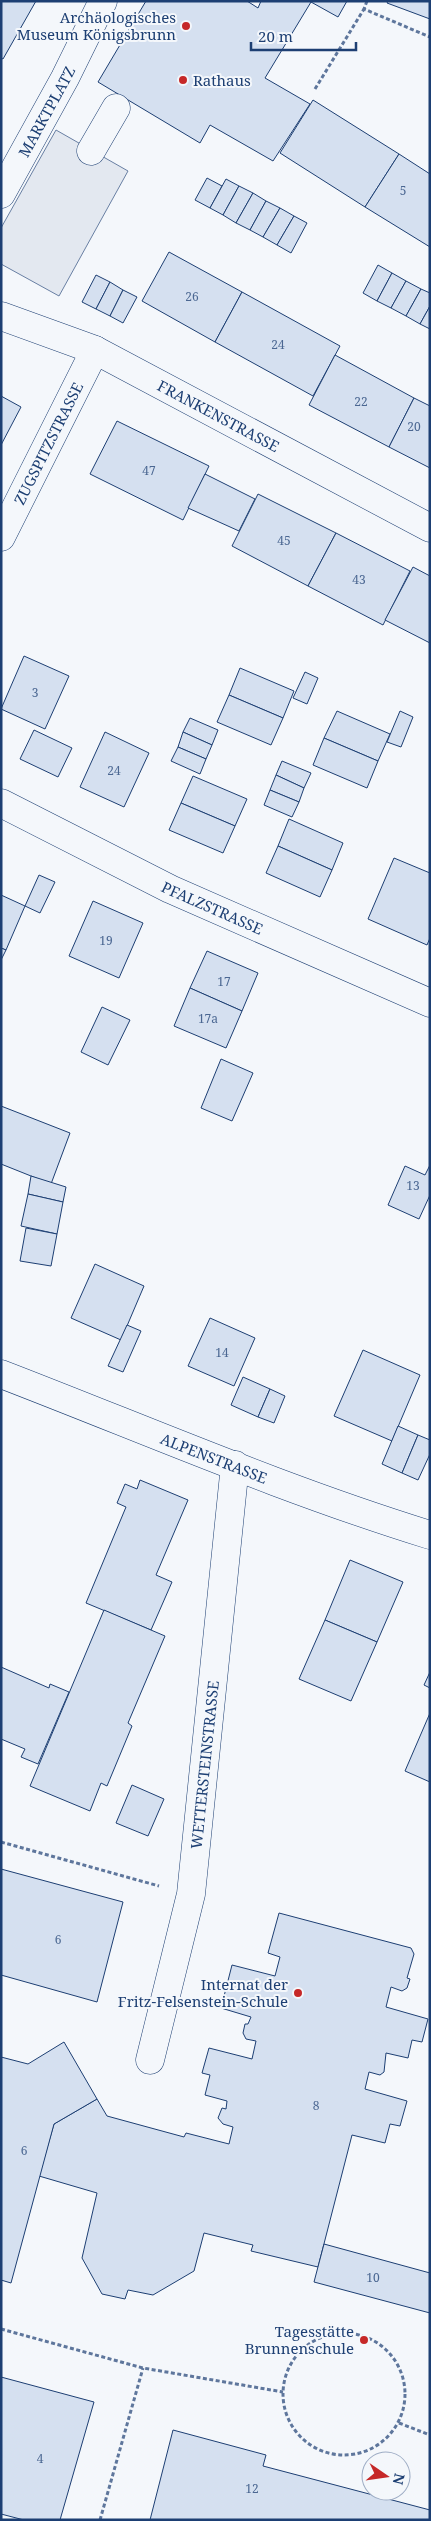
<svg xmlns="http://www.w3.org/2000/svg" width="431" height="2521" viewBox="0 0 431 2521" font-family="'Noto Serif',serif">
<rect width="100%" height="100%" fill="#f4f7fb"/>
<path fill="#e3e8f0" stroke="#687fa3" d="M56 130 128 171 59 296 1 264V228Z"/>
<g fill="#d5e0f0" stroke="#1d3f73">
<path d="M1 1H36L3 59 1 58Z"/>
<path d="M146 1H247L258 8 261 1H347L338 17 311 2 265 78 310 104 273 161 210 125 200 143 98 82Z"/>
<path d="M388 1H430V19L387 3Z"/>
<path d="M313 100 399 154 365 207 280 153Z"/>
<path d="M399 154 430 174V247L365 207Z"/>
<path d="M207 178 222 186 210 208 195 200Z"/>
<path d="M226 179 239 186 223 215 210 208Z"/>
<path d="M239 186 253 193 236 223 223 215Z"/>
<path d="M253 193 266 201 250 230 236 223Z"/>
<path d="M266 201 280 208 263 237 250 230Z"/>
<path d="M280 208 294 216 277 245 263 237Z"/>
<path d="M294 216 307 223 291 253 277 245Z"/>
<path d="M169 252 242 292 215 342 142 301Z"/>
<path d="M378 265 392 273 377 301 363 293Z"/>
<path d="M392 273 406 281 391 308 377 301Z"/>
<path d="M96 275 110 282 96 309 82 302Z"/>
<path d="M406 281 421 289 406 316 391 308Z"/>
<path d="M110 282 123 290 110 316 96 309Z"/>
<path d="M421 289 430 293V306L420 324 406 316Z"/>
<path d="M123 290 137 297 123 323 110 316Z"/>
<path d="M242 292 340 346 313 396 215 342Z"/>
<path d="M430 306V329L420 324Z"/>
<path d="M335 355 414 398 389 447 309 405Z"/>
<path d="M1 396 21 407 1 445Z"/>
<path d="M414 398 430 406V468L389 447Z"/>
<path d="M117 421 209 466 183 520 90 474Z"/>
<path d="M205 474 255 499 239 531 188 508Z"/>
<path d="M258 494 336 533 308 586 232 546Z"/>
<path d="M336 533 410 571 383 625 308 586Z"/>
<path d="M413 567 430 576V643L385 620Z"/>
<path d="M24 656 69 676 45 729 1 709Z"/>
<path d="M240 668 294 691 283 718 229 695Z"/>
<path d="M305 672 318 678 307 704 293 698Z"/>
<path d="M229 695 283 718 271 745 217 722Z"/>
<path d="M337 711 390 734 378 761 324 738Z"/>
<path d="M400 711 413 717 401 747 387 742Z"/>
<path d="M190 718 218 730 212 745 183 732Z"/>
<path d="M34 730 72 748 58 777 20 759Z"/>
<path d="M105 732 149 753 124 807 80 787Z"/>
<path d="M183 732 212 745 206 759 178 747Z"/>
<path d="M324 738 378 761 367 788 313 765Z"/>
<path d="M178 747 206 759 200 774 171 761Z"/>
<path d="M282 761 311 773 304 788 276 775Z"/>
<path d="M276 775 304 788 299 802 270 790Z"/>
<path d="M193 776 247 799 235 826 181 803Z"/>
<path d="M270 790 299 802 292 817 264 805Z"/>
<path d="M181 803 235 826 223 853 169 830Z"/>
<path d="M289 819 343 843 332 870 278 846Z"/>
<path d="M278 846 332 870 320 897 266 873Z"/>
<path d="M394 858 430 873V938L427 945 368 919Z"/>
<path d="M39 875 55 882 40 913 25 906Z"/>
<path d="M1 895 25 906 6 950 1 948Z"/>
<path d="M93 901 143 923 119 978 69 956Z"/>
<path d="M1 948 6 950 1 960Z"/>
<path d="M207 951 258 973 242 1011 190 988Z"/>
<path d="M190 988 242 1011 226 1048 174 1026Z"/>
<path d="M102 1007 130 1020 108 1065 81 1052Z"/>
<path d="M221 1059 253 1073 232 1121 201 1108Z"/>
<path d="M1 1106 70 1133 51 1184 1 1164Z"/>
<path d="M430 1165V1195L419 1219 388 1205 405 1166 425 1175Z"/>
<path d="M31 1176 66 1187 63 1202 28 1194Z"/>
<path d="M28 1194 63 1202 57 1234 21 1226Z"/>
<path d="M26 1228 57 1234 51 1266 20 1261Z"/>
<path d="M95 1264 144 1286 121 1340 71 1318Z"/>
<path d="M210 1318 255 1338 234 1386 188 1366Z"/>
<path d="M127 1325 141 1331 123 1372 108 1366Z"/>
<path d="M363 1350 420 1375 392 1441 334 1416Z"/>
<path d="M243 1377 270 1389 258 1417 231 1405Z"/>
<path d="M270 1389 285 1396 274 1423 258 1417Z"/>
<path d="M398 1426 418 1435 402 1473 382 1464Z"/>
<path d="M418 1435 430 1440V1454L418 1480 402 1473Z"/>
<path d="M140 1480 188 1500 156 1575 172 1582 151 1630 86 1603 126 1507 117 1503 125 1484 137 1489Z"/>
<path d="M350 1560 403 1582 377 1642 325 1620Z"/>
<path d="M104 1610 165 1636 128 1723 132 1726 107 1786 101 1783 90 1811 30 1786Z"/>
<path d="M325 1620 377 1642 351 1701 299 1679Z"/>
<path d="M1 1667 49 1688 50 1684 69 1692 38 1764 21 1757 25 1749 1 1739Z"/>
<path d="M430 1672V1688L424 1685Z"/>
<path d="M430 1713V1782L405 1771Z"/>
<path d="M132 1785 164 1799 148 1836 116 1823Z"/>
<path d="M1 1869 123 1902 97 2002 1 1975Z"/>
<path d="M279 1913 411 1948 414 1954 407 1978 410 1979 407 1988 402 1991 391 1987 386 2007 428 2019 422 2042 412 2040 408 2058 386 2053 384 2072 380 2075 369 2072 365 2089 407 2101 400 2126 390 2124 385 2143 352 2135 318 2267 251 2251 253 2245 204 2233 194 2271 153 2295 128 2290 125 2299 102 2294 82 2258 97 2193 39 2176 54 2124 97 2099 107 2116 184 2137 186 2133 229 2144 233 2127 223 2124 218 2118 222 2108 226 2109 227 2101 205 2095 210 2075 202 2073 209 2048 252 2059 256 2041 246 2039 243 2033 245 2024H248L251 2017 221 2008 232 1965 275 1976 280 1957 268 1953Z"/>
<path d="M64 2042 97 2099 54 2124 11 2283 1 2280V2057L28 2064Z"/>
<path d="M324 2244 430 2273V2313L314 2282Z"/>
<path d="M1 2377 94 2402 60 2520H24L1 2514Z"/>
<path d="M173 2430 266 2455 263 2466 430 2510V2520H150Z"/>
</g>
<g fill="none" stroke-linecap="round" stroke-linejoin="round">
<defs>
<g id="minor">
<path d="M91 151 116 108"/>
<path id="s1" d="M1 194 65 78 103 1"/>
<path id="s2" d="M1 316 95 350 430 528"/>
<path id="s3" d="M1 537 95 350"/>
<path id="s4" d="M1 803 170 889 430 1003"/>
<path id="s5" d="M1 1374C144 1429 284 1490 430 1535"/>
<path id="s6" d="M150 2060 191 1894 235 1465"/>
</g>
</defs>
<use href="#minor" stroke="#1d3f73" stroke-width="29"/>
<g stroke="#5e769c" stroke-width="3" stroke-dasharray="4 2.5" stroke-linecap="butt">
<path d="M367 1 364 9 430 37"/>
<path d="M315 89 364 9"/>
<path d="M1 1842 159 1886"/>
<path d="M1 2329 143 2368 283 2392"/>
<circle cx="344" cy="2394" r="61"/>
<path d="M399 2423 430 2435"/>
<path d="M100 2520 143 2368"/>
</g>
<use href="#minor" stroke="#f4f7fb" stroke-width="28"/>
</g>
<g fill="#c62828" stroke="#f4f7fb" stroke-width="2">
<circle cx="186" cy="26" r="5"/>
<circle cx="183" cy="80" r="5"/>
<circle cx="298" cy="1993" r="5"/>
<circle cx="364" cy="2340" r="5"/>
</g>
<g text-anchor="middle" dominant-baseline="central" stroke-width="4" stroke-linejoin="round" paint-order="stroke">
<g font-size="12" fill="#4b6792">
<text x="403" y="190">5</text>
<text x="192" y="296">26</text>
<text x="278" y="344">24</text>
<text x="361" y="401">22</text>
<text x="414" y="426">20</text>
<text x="149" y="470">47</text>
<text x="284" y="540">45</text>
<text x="359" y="579">43</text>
<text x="35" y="692">3</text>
<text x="114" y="770">24</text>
<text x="106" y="940">19</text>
<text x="224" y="981">17</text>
<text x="208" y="1018">17a</text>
<text x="413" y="1185">13</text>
<text x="222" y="1352">14</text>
<text x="58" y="1939">6</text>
<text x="316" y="2105">8</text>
<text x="24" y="2150">6</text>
<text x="373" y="2277">10</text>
<text x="40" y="2458">4</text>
<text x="252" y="2488">12</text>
</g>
<g font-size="15" fill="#1d3f73" stroke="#f4f7fb" text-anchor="end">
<text x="176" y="17">Archäologisches<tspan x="176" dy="17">Museum Königsbrunn</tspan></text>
<text x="193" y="80" text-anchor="start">Rathaus</text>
<text x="288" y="1984">Internat der<tspan x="288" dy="17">Fritz-Felsenstein-Schule</tspan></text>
<text x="354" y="2331">Tagesstätte<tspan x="354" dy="17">Brunnenschule</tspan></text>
</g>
<g font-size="15" fill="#1d3f73" stroke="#f4f7fb">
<text stroke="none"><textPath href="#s1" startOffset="94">MARKTPLATZ</textPath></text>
<text stroke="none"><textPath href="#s2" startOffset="240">FRANKENSTRASSE</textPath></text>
<text stroke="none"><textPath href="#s3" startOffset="105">ZUGSPITZSTRASSE</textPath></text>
<text stroke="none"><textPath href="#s4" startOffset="236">PFALZSTRASSE</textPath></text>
<text stroke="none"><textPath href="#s5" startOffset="229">ALPENSTRASSE</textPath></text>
<text stroke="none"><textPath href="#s6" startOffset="301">WETTERSTEINSTRASSE</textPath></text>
</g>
</g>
<rect width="431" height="2521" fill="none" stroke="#1d3f73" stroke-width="5"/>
<g transform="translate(386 2476) rotate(103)"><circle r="24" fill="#f4f7fb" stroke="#9eadc5"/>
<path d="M0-4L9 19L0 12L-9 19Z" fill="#c62828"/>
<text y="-8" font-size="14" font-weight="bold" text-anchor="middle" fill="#1d3f73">N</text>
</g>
<path d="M251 42v8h105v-8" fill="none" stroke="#1d3f73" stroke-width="2.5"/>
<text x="258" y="42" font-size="15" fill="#1d3f73" stroke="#f4f7fb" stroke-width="4" paint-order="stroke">20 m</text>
</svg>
